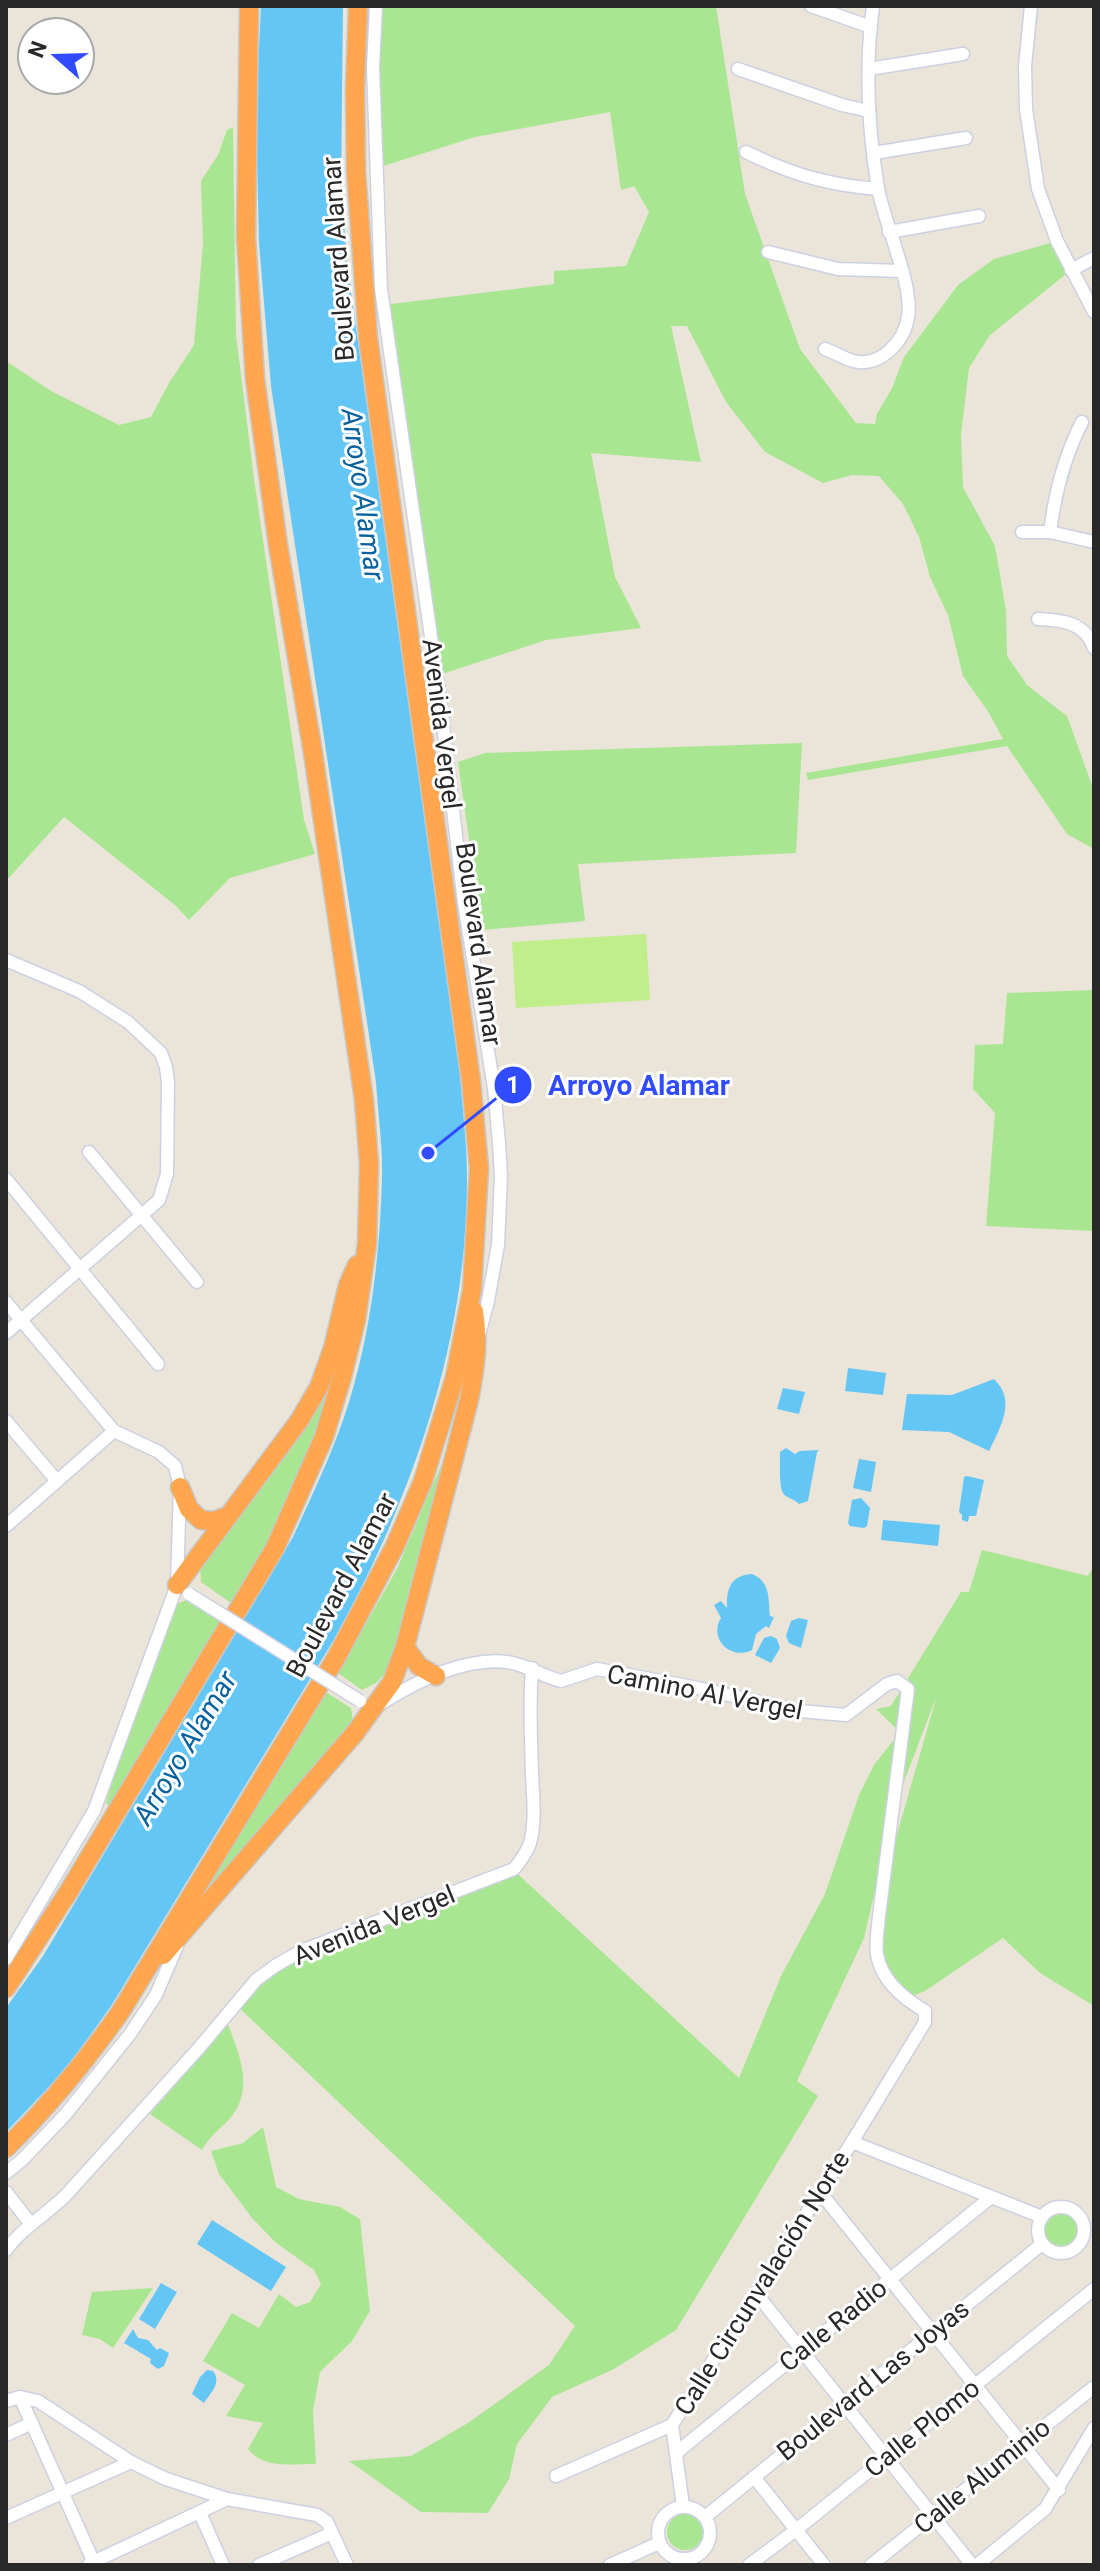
<svg xmlns="http://www.w3.org/2000/svg" width="1100" height="2571" viewBox="0 0 1100 2571" font-family="Roboto,sans-serif">
<rect width="100%" height="100%" fill="#ebe4d8"/>
<g fill="#a9e691">
<path d="M376 6H716L745 194 800 349 856 423 875 424 877 414 892 388 904 357 958 285 994 259 1057 241 1071 270 990 335 969 368 961 434 963 487 995 546 1006 611 1007 656 1027 685 1067 716 1094 791V849L1067 834 1007 746 808 780 806 773 1003 739 989 713 963 676 948 615 930 577 919 537 903 504 879 476 852 475 823 483 765 452 726 402 687 326H671L701 462 591 453 615 577 641 628 546 640 436 676 383 305 554 284V271L626 266 649 212 634 186 621 190 610 112 475 137 377 168Z"/>
<path d="M233 127 236 335 254 479 304 820 315 854 230 878 189 920 175 905 64 817 6 881V361L51 391 119 425 151 417 169 383 194 345 203 244 201 181 218 155 227 130Z"/>
<path d="M802 743 796 853 578 864 585 921 482 930 458 762 485 753Z"/>
<path d="M1094 990V1231L986 1226 995 1113 973 1089 975 1045 1003 1044 1007 993Z"/>
<path d="M337 1359 326 1417 271 1541 234 1605 201 1582 200 1564Z"/>
<path d="M446 1454 403 1632 388 1670 376 1683 362 1690 338 1673 397 1569Z"/>
<path d="M982 1550 1088 1576 1094 1566V2006L1040 1973 1003 1938 925 1991 908 1998 896 1987 878 1953 883 1883 937 1695 894 1808 864 1938 797 2081 818 2096 676 2330 614 2369 552 2397 517 2444 509 2479 488 2513 421 2512 349 2461 411 2456 468 2423 549 2365 575 2326 236 2005 298 1952 510 1867 739 2078 781 1976 825 1894 859 1795 874 1765 900 1732 876 1709 891 1706 961 1592H969Z"/>
<path d="M188 1599 222 1621 110 1807 106 1803 128 1729 177 1604Z"/>
<path d="M324 1691 351 1708 353 1722 180 1925Z"/>
<path d="M228 2024C239 2055 254 2086 232 2116 222 2128 209 2136 202 2150L150 2114Z"/>
<path d="M263 2127 276 2187 299 2199 340 2207 360 2219 370 2311 352 2341 320 2372 313 2411 316 2464C293 2464 263 2469 248 2449L263 2423 226 2416 245 2385 203 2361 232 2313 259 2328 279 2294 296 2307 310 2302 321 2284 314 2270 275 2242 252 2218 219 2174 211 2151 243 2143Z"/>
<circle cx="1061" cy="2230" r="18"/>
<path d="M153 2288 113 2348 100 2339 82 2335 92 2292Z"/>
<circle cx="685" cy="2532" r="18"/>
</g>
<path fill="#bfee8b" d="M646 934 650 1000 516 1008 512 942Z"/>
<g fill="#64c6f5">
<path d="M261 6H343L341 190 348 271 459 1060C461 1099 467 1138 467 1176 468 1340 412 1499 333 1641L111 2006 66 2069 6 2132V2008L43 1956 293 1537C313 1493 335 1448 349 1402 371 1331 380 1253 382 1179 383 1147 378 1114 376 1082L271 386 259 243 256 113Z"/>
<path d="M848 1368 886 1373 883 1395 845 1391Z"/>
<path d="M994 1379C1017 1401 1000 1428 989 1451L949 1432 902 1430 907 1394 952 1395Z"/>
<path d="M783 1388 805 1392 799 1414 777 1409Z"/>
<path d="M786 1448 795 1454 800 1451 819 1450 817 1452 808 1501 799 1504C795 1499 786 1498 783 1493 779 1487 780 1460 780 1452Z"/>
<path d="M859 1459 876 1462 871 1492 853 1488Z"/>
<path d="M967 1476 984 1480 976 1516H969L968 1522 962 1520V1515L959 1512 964 1477Z"/>
<path d="M861 1498 870 1508 867 1526 864 1528 850 1526 848 1523 852 1500Z"/>
<path d="M883 1520 940 1525 938 1546 881 1540Z"/>
<path d="M752 1574C771 1582 768 1599 770 1616L774 1617 769 1628 766 1626 756 1634 752 1650C731 1661 708 1638 721 1618L714 1605 721 1601 727 1608C726 1589 731 1575 752 1574Z"/>
<path d="M799 1618 808 1620 801 1648 789 1643 786 1636 791 1621Z"/>
<path d="M771 1636 777 1639 780 1648 771 1663 755 1655 764 1638Z"/>
<path d="M212 2220 286 2267 271 2291 197 2244Z"/>
<path d="M161 2283 177 2292 155 2329 139 2319Z"/>
<path d="M133 2329 138 2338 148 2340 157 2350 160 2348 169 2353 164 2366 158 2369 150 2363 151 2359 124 2343Z"/>
<path d="M207 2370 213 2371C222 2383 211 2392 204 2403L192 2394 200 2377Z"/>
</g>
<g fill="none" stroke-linecap="round" stroke-linejoin="round">
<defs>
<g id="minor">
<path d="M376 6 373 67 381 289 440 699 464 903 494 1088 499 1143 501 1176 498 1245 488 1301 479 1335"/>
<path d="M811 6 871 27"/>
<path d="M1031 6 1025 66 1026 109 1038 189 1057 241 1094 312"/>
<path d="M738 69 842 105 869 111"/>
<path d="M869 69 963 54"/>
<path d="M746 152C791 174 827 185 878 189"/>
<path d="M874 153 966 138"/>
<path d="M889 232 979 216"/>
<path d="M768 252 838 269 901 271"/>
<path d="M1071 270 1094 258"/>
<path d="M825 349C834 352 843 358 853 361 880 368 904 342 908 317 914 286 884 223 878 188 868 129 865 66 873 6"/>
<path d="M1022 532H1050L1094 542"/>
<path d="M1050 532C1055 492 1064 457 1082 422"/>
<path d="M1038 619C1062 620 1085 622 1094 648"/>
<path d="M6 960 79 991 128 1022 161 1053 166 1067 168 1082 167 1174 159 1200 6 1333"/>
<path d="M89 1152 197 1282"/>
<path d="M6 1179 158 1364"/>
<path d="M6 1302 114 1431 159 1452 175 1466 180 1487 177 1585"/>
<path d="M6 1421 57 1481"/>
<path d="M6 1526 114 1431"/>
<path d="M382 1703C417 1681 464 1657 507 1662 527 1665 542 1676 561 1681L597 1669 698 1688 799 1711 846 1715 887 1684 897 1681 908 1689 879 1916C878 1928 875 1943 877 1955 882 1981 904 1999 925 2011V2022L852 2142 672 2425"/>
<path d="M6 1959 94 1811 177 1585"/>
<path d="M852 2142 1042 2217"/>
<path d="M6 2173 22 2160 65 2115 130 2034 156 1995 177 1946"/>
<path d="M6 2192 30 2223"/>
<path d="M820 2192 1059 2490"/>
<circle cx="1061" cy="2230" r="23"/>
<path d="M6 2250C23 2227 46 2215 66 2195L199 2048 256 1980 275 1966 301 1951 514 1869C520 1861 527 1853 530 1843 536 1821 533 1797 532 1774 531 1739 529 1704 532 1668"/>
<path d="M756 2293 972 2565"/>
<path d="M20 2397 95 2565"/>
<path d="M6 2401 20 2397 38 2401 131 2462 166 2479 227 2499 317 2515 327 2522 347 2565"/>
<path d="M672 2425 683 2506"/>
<path d="M6 2435 32 2423"/>
<path d="M676 2453 990 2198"/>
<path d="M556 2476 672 2425"/>
<path d="M754 2477 824 2565"/>
<circle cx="684" cy="2533" r="26"/>
<path d="M200 2513 223 2565"/>
<path d="M705 2517 1042 2244"/>
<path d="M6 2518 131 2462"/>
<path d="M89 2564 227 2499"/>
<path d="M259 2565 332 2533"/>
<path d="M610 2565 659 2543"/>
<path d="M749 2565 796 2530 1094 2289"/>
<path d="M871 2565 1094 2387"/>
<path d="M977 2565 1045 2509 1094 2428"/>
</g>
<g id="highway">
<path d="M180 1487 189 1509 201 1520 214 1521 228 1516"/>
<path d="M177 1585 299 1421 319 1387 333 1348 348 1285 357 1265"/>
<path d="M405 1647 419 1666 436 1676"/>
<path d="M163 1955 355 1733 392 1682 405 1647 469 1400C475 1369 479 1342 474 1311"/>
<path d="M6 1988 69 1891 275 1548 324 1437 342 1377 356 1320 367 1244 369 1164 364 1100 313 753 278 545 255 379 246 237 249 6"/>
<path d="M6 2148C49 2106 86 2061 121 2011L336 1658 395 1546 423 1481 455 1377 472 1290 479 1168 471 1081 368 338 356 171 355 89 358 6"/>
</g>
</defs>
<use href="#minor" stroke="#cdd0e2" stroke-width="15"/>
<use href="#highway" stroke="#c7c7c7" stroke-width="21"/>
<use href="#minor" stroke="#fff" stroke-width="12"/>
<use href="#highway" stroke="#ffa64f" stroke-width="18"/>
<defs>
<path id="minor-bridge" d="M189 1594 360 1701"/>
</defs>
<use href="#minor-bridge" stroke="#cdd0e2" stroke-width="15" stroke-linecap="butt"/>
<use href="#minor-bridge" stroke="#fff" stroke-width="12"/>
</g>
<g text-anchor="middle" dominant-baseline="central" stroke-width="6" stroke-linejoin="round" paint-order="stroke">
<g font-size="26" fill="#282828" stroke="#fff">
<text transform="translate(338 259) rotate(-94)">Boulevard Alamar</text>
<text transform="translate(442 724) rotate(83)">Avenida Vergel</text>
<text transform="translate(479 944) rotate(82)">Boulevard Alamar</text>
<text transform="translate(341 1585) rotate(-62)">Boulevard Alamar</text>
<text transform="translate(705 1692) rotate(11)">Camino Al Vergel</text>
<text transform="translate(374 1925) rotate(-22)">Avenida Vergel</text>
<text transform="translate(762 2283) rotate(-58)">Calle Circunvalación Norte</text>
<text transform="translate(833 2325) rotate(-39)">Calle Radio</text>
<text transform="translate(873 2380) rotate(-39)">Boulevard Las Joyas</text>
<text transform="translate(922 2428) rotate(-39)">Calle Plomo</text>
<text transform="translate(982 2476) rotate(-39)">Calle Aluminio</text>
</g>
<g font-size="28" font-style="italic" fill="#06619e" stroke="#fff">
<text transform="translate(363 494) rotate(82)">Arroyo Alamar</text>
<text transform="translate(185 1748) rotate(-59)">Arroyo Alamar</text>
</g>
</g>
<path fill="none" stroke="#314cff" stroke-width="3" d="M428 1153L513 1085"/>
<g fill="#314cff" stroke="#fff" stroke-width="3">
<circle cx="428" cy="1153" r="8"/>
<circle cx="513" cy="1085" r="20"/>
</g>
<g font-size="24" text-anchor="middle" font-weight="bold" fill="#fff">
<text x="513" y="1093">1</text>
</g>
<g font-size="28" text-anchor="middle" font-weight="bold" fill="#314cff" stroke="#fff" stroke-width="6" stroke-linejoin="round" paint-order="stroke">
<text x="639" y="1095">Arroyo Alamar</text>
</g>
<rect width="1100" height="2571" fill="none" stroke="#282828" stroke-width="16"/>
<g transform="translate(56 56) rotate(290)"><circle r="38" fill="#ffffff" stroke="#a9a9a9" stroke-width="2"/>
<path d="M0-6L14 30L0 20L-14 30Z" fill="#314cff"/>
<text y="-12" font-size="22" font-weight="bold" text-anchor="middle" fill="#282828">N</text>
</g>
</svg>
